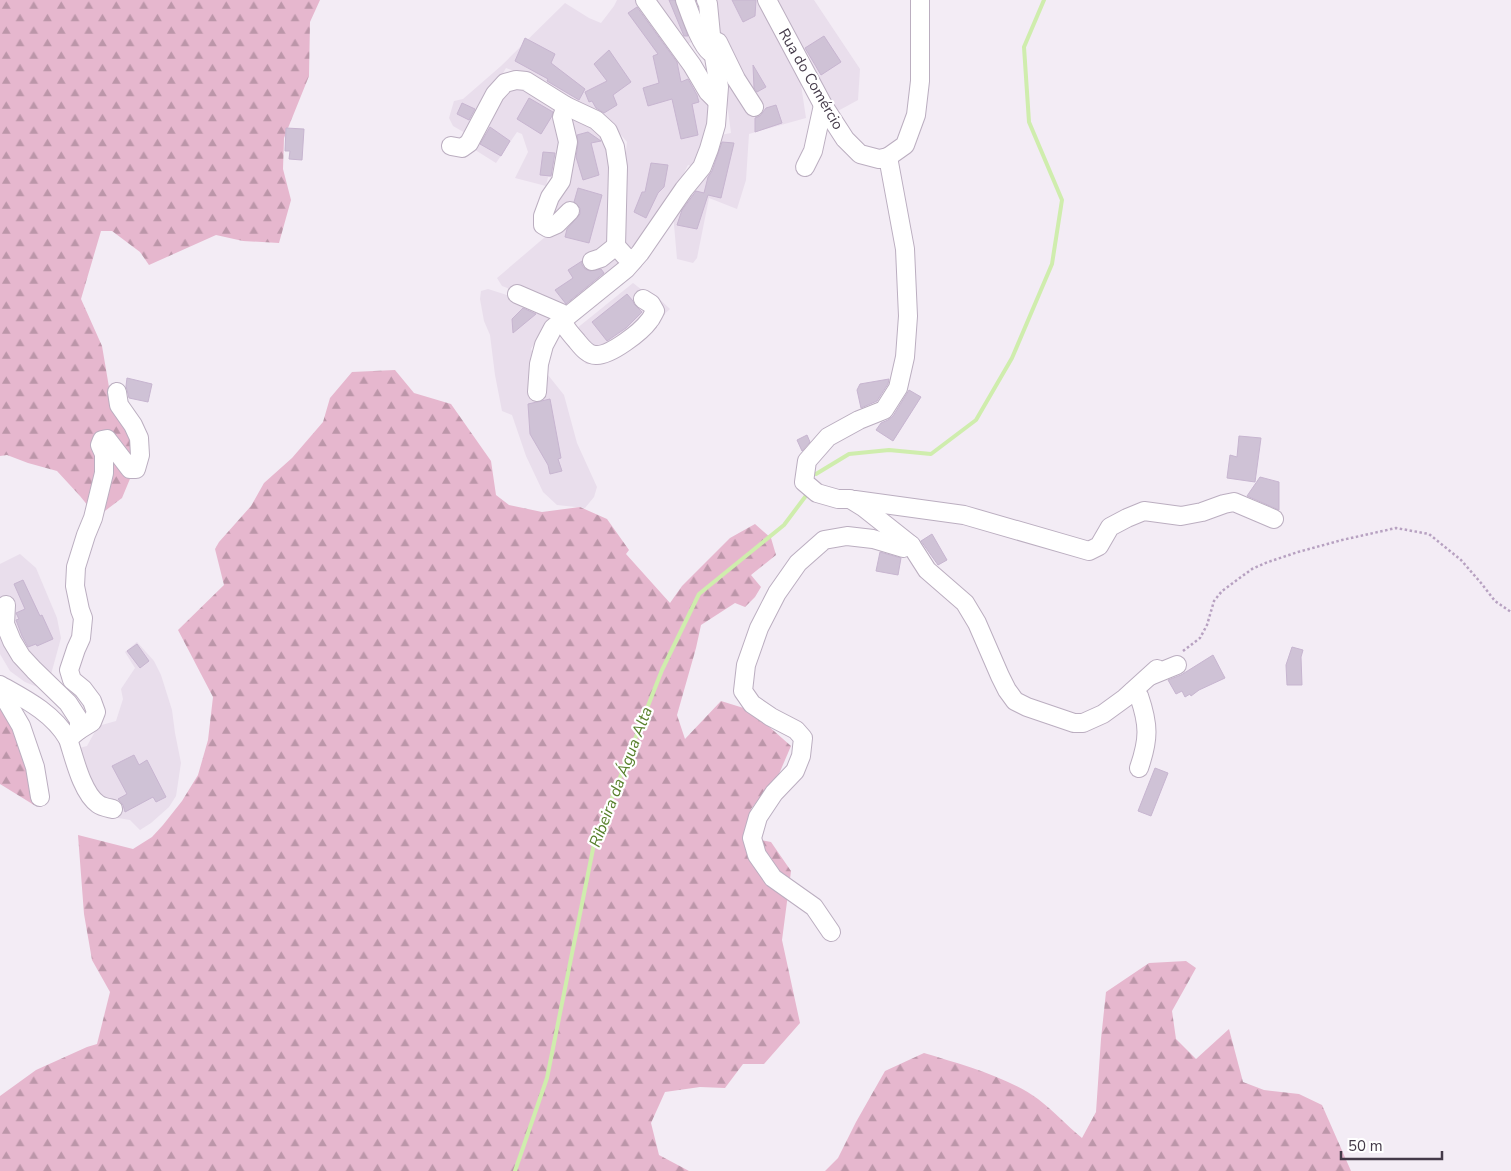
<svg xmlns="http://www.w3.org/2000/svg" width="1511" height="1171" viewBox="0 0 1511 1171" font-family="'Nunito Sans',sans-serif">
<defs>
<pattern id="forest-firs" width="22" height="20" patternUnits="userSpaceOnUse" patternTransform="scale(1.25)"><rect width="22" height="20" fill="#e6b7ce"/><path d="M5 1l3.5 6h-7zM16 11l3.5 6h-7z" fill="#bc96a9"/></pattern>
</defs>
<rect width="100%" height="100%" fill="#f3ecf5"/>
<g fill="#e9deec">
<path d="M617 0H641L710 102V132L698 168 688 165 677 187 635 250H628L621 242 623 182 627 142 621 135 607 125 526 75 506 68 467 134 453 126 449 118 454 101 463 99 501 66 565 3 589 18 601 23 614 6Z"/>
<path d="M648 0H684L699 37 682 48Z"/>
<path d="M710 0H759L800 78 806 118 749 134 746 180 737 209 709 198 697 258 693 263 677 259 673 213 716 136 731 133 718 36Z"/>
<path d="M775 0H814L860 69 858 100 836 112Z"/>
<path d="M518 84 559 106 563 137 560 178 548 177 546 186 515 178 528 152 522 134 517 132 496 163 472 148 505 88Z"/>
<path d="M575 115 607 136 622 267 565 310 502 286 497 278 545 237V218L569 124Z"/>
<path d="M633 283 642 290 654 294 670 309 660 318 595 362 586 364 562 336 574 324 576 329Z"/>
<path d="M488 289 523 300 556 317 544 328 531 349 536 360 564 395 577 443 597 487 594 497 585 508 557 505 543 492 526 456 512 415 502 411 495 375 490 335 484 321 480 299 481 291Z"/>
<path d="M20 554 36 568 57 618 61 638 50 678 40 688 25 682 10 671 0 654V564Z"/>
<path d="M137 642 154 661 161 675 172 710 175 733 181 763 176 796 169 807 151 823 140 830 130 820 112 817 91 809 78 794 71 781 67 751 87 746 98 726 116 721 123 699 121 689 135 668 125 652Z"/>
</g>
<g fill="url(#forest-firs)">
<path d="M0 0H320L310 22 309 76 284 138 283 169 291 200 279 243 243 241 216 235 149 265 140 252 112 231H101L81 299 102 346 110 393 132 427V474L122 498 97 517 80 496 57 471 28 463 7 455 0 456Z"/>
<path d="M395 370 414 393 451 404 491 461 496 495 509 505 542 512 580 507 607 519 629 550 626 554 670 603 682 586 730 538 755 524 771 538 776 555 751 575 761 587 755 597 745 607 735 603 701 625 696 648 677 715 685 739 721 701 750 710 791 746 779 774 751 809V838L771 842 791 871 782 940 800 1023 764 1064H743L725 1088 700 1087 665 1092 651 1123 659 1155 689 1171H0V1096L36 1070 87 1047 97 1044 110 992 92 960 84 914 78 835 133 849 152 837 163 825 182 801 198 775 208 740 213 697 178 630 224 585 215 549 219 542 251 506 264 483 292 458 323 422 330 398 352 372Z"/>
<path d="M0 679 33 786 34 805 0 784Z"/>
<path d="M1186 961 1196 968 1172 1011 1176 1039 1196 1059 1229 1029 1243 1082 1264 1090 1299 1094 1322 1105 1351 1171H825L838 1158 856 1122 885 1071 924 1053C960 1064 1008 1077 1038 1099 1054 1111 1067 1126 1082 1138L1096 1112 1101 1039 1106 992 1149 963Z"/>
</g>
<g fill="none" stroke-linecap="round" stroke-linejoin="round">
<g stroke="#cfedad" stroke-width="4">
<path d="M816 474 849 454 889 450 931 454 976 420 1012 358 1052 264 1062 200 1029 122 1024 47 1044 0"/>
<path d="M515 1171 547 1078 594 844 662 670 699 594 784 525 808 493"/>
</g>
</g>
<g fill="#cfc2d6" stroke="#c7b5d0">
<path d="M669 0H675L688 36H684Z"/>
<path d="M732 0H756L755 16 743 22Z"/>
<path d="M637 7 677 62 681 82 688 79 697 95 699 102 692 104 698 135 681 139 672 99 648 106 643 88 659 83 653 56 658 54 628 13Z"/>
<path d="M824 36 841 62 821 75 805 48Z"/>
<path d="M525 38 555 54 551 63 585 89 579 100 547 81 548 79 515 61Z"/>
<path d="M609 50 631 82 613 95 617 105 604 113 596 108 592 101 589 102 585 92 607 81 594 64Z"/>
<path d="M753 65 766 87 757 92 754 88Z"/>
<path d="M529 98 553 112 552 116 541 134 517 119Z"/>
<path d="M462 103 475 109 469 120 457 114Z"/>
<path d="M776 105 782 123 755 132V118L760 116 766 108Z"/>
<path d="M490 127 510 141 501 156 480 144Z"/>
<path d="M286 128 304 129 302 160 289 159 290 151H285Z"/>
<path d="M588 132 601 141 591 143 599 175 583 180 576 157 578 143 577 135Z"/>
<path d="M722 142 734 143 721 198 708 195 697 229 677 225 682 210 696 191 704 193 708 177 712 171Z"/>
<path d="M543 152 555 153 551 176 540 175Z"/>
<path d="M651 163 668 165 664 187 658 193 646 218 634 212 642 192H645Z"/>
<path d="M578 188 602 195 589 243 565 237 567 229 580 214V208L574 202Z"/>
<path d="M582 261V265L585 269 590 271 601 269 604 273 566 304 555 290 573 278 568 270Z"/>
<path d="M627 294 633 301 634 304 642 312 626 328 607 341 592 322Z"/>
<path d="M523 308 536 314 513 333 512 319Z"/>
<path d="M127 378 152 384 148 402 129 398 126 386Z"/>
<path d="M889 379 888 384 877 401 861 408 857 390 860 384Z"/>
<path d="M909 390 921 397 893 441 876 430 881 423 888 420 893 416Z"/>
<path d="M550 399 561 458 558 459 562 471 550 474 548 465 530 434 528 404Z"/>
<path d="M807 435 810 442 802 451 797 440Z"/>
<path d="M1239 436 1261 438 1255 482 1227 478 1230 455 1237 457Z"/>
<path d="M1260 477 1279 482V510L1247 496Z"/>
<path d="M932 534 947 560 938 565 921 541Z"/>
<path d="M880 552 901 558 898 575 876 571Z"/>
<path d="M23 580 40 616 42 615 53 639 37 646 36 644 28 647 22 636 16 620 19 619 16 613 25 609 14 584Z"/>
<path d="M137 644 149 661 140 668 127 651Z"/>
<path d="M1292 647 1303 650 1301 657 1302 685H1287L1286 665Z"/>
<path d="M1213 655 1225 678 1199 690 1191 696 1190 694 1185 697 1182 691 1176 694 1168 680 1181 675Z"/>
<path d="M134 755 139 765 147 760 166 797 156 802 153 797 125 812 123 805 118 799 127 794 112 766Z"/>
<path d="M1155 768 1168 773 1151 816 1138 811Z"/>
</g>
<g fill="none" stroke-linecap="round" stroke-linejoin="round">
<defs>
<g id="minor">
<path d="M645 0 692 65 708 92 717 101"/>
<path d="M685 0C690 13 700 44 710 52"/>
<path d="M767 0 823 105 845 139 860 154 879 159 888 157 905 249 908 316 905 357 898 388 884 410 859 420 828 437 807 461 804 482 817 493 838 499H850L863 507 911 545 927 570 965 603 977 623 1000 676 1007 690 1015 701 1027 707 1074 723H1083L1103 714 1125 698 1157 669"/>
<path d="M715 41 718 42 736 79 754 107"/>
<path d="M566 106 562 117 568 142 561 181 550 197 543 216V225L548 228 557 224 570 211"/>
<path d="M451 146 462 148 469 143 495 94 505 83 516 80 526 81 566 106 596 120 608 131 615 147 618 167 616 246 625 256 633 261"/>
<path d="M888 157 905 145 916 115 920 81V0"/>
<path d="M805 167 813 151 823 105"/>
<path d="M592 261 601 258 616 246"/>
<path d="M517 294 561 313C562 324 568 331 576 340 581 346 588 356 597 355 611 355 641 332 649 321 652 318 653 314 655 311L651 304 643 299"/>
<path d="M537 392 539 364 544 345 553 328 626 269 640 253 684 189 702 167 709 149 716 125 719 87 712 45 708 4 706 0"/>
<path d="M855 500 964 515 1089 551 1099 546 1110 527 1127 518 1144 511 1181 516 1202 512 1224 504 1234 502 1274 519"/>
<path d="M1150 676 1177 665"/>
<path d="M0 685C25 699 53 713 68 739L79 730V720L68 703 34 670 21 656 12 641 5 624 6 605"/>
<path d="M0 690 21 726 35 767 40 797"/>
<path d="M1132 692 1139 696C1149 725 1149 739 1139 768"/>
<path d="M79 730 92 722 96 712 92 701 83 689 72 680 69 670 76 649 81 638 83 618 80 610 75 586 76 567 86 535 93 518 104 473V454L100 445 102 440 107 439 130 469H136L140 455 139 438 133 425 119 405 117 392"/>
<path d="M68 739C74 757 82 793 98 804 102 807 109 808 113 809"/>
<path d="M831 932 814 907 773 878 757 855 752 838 758 817 774 793 795 771 801 756 803 738 796 730 771 717 752 704 743 691 746 665 759 628 777 593 798 563 824 540 847 536 873 539 903 548 911 545"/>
</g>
</defs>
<use href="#minor" stroke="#bbaec0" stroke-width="20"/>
<path stroke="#b7a1c1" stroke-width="2.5" stroke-dasharray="2.5 2.5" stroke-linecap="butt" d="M1183 651 1200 638 1207 625 1214 601 1222 591 1252 569 1268 562 1298 552 1342 540 1396 528 1429 534 1461 560 1481 583 1495 601 1511 612"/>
<use href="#minor" stroke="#fff" stroke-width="18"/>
</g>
<g text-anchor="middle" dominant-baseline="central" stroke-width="4.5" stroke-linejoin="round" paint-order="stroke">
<g font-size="15" fill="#443a49" stroke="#fff">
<text transform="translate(811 79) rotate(60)">Rua do Comércio</text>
</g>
<g font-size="16" font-style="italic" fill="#58802c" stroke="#fff">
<text transform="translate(621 777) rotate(-69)">Ribeira da Água Alta</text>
</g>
</g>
<path d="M1341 1151v8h101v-8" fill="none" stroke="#443a49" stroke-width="2.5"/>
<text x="1348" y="1151" font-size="15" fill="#443a49" stroke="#ffffff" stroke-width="4" paint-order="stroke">50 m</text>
</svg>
